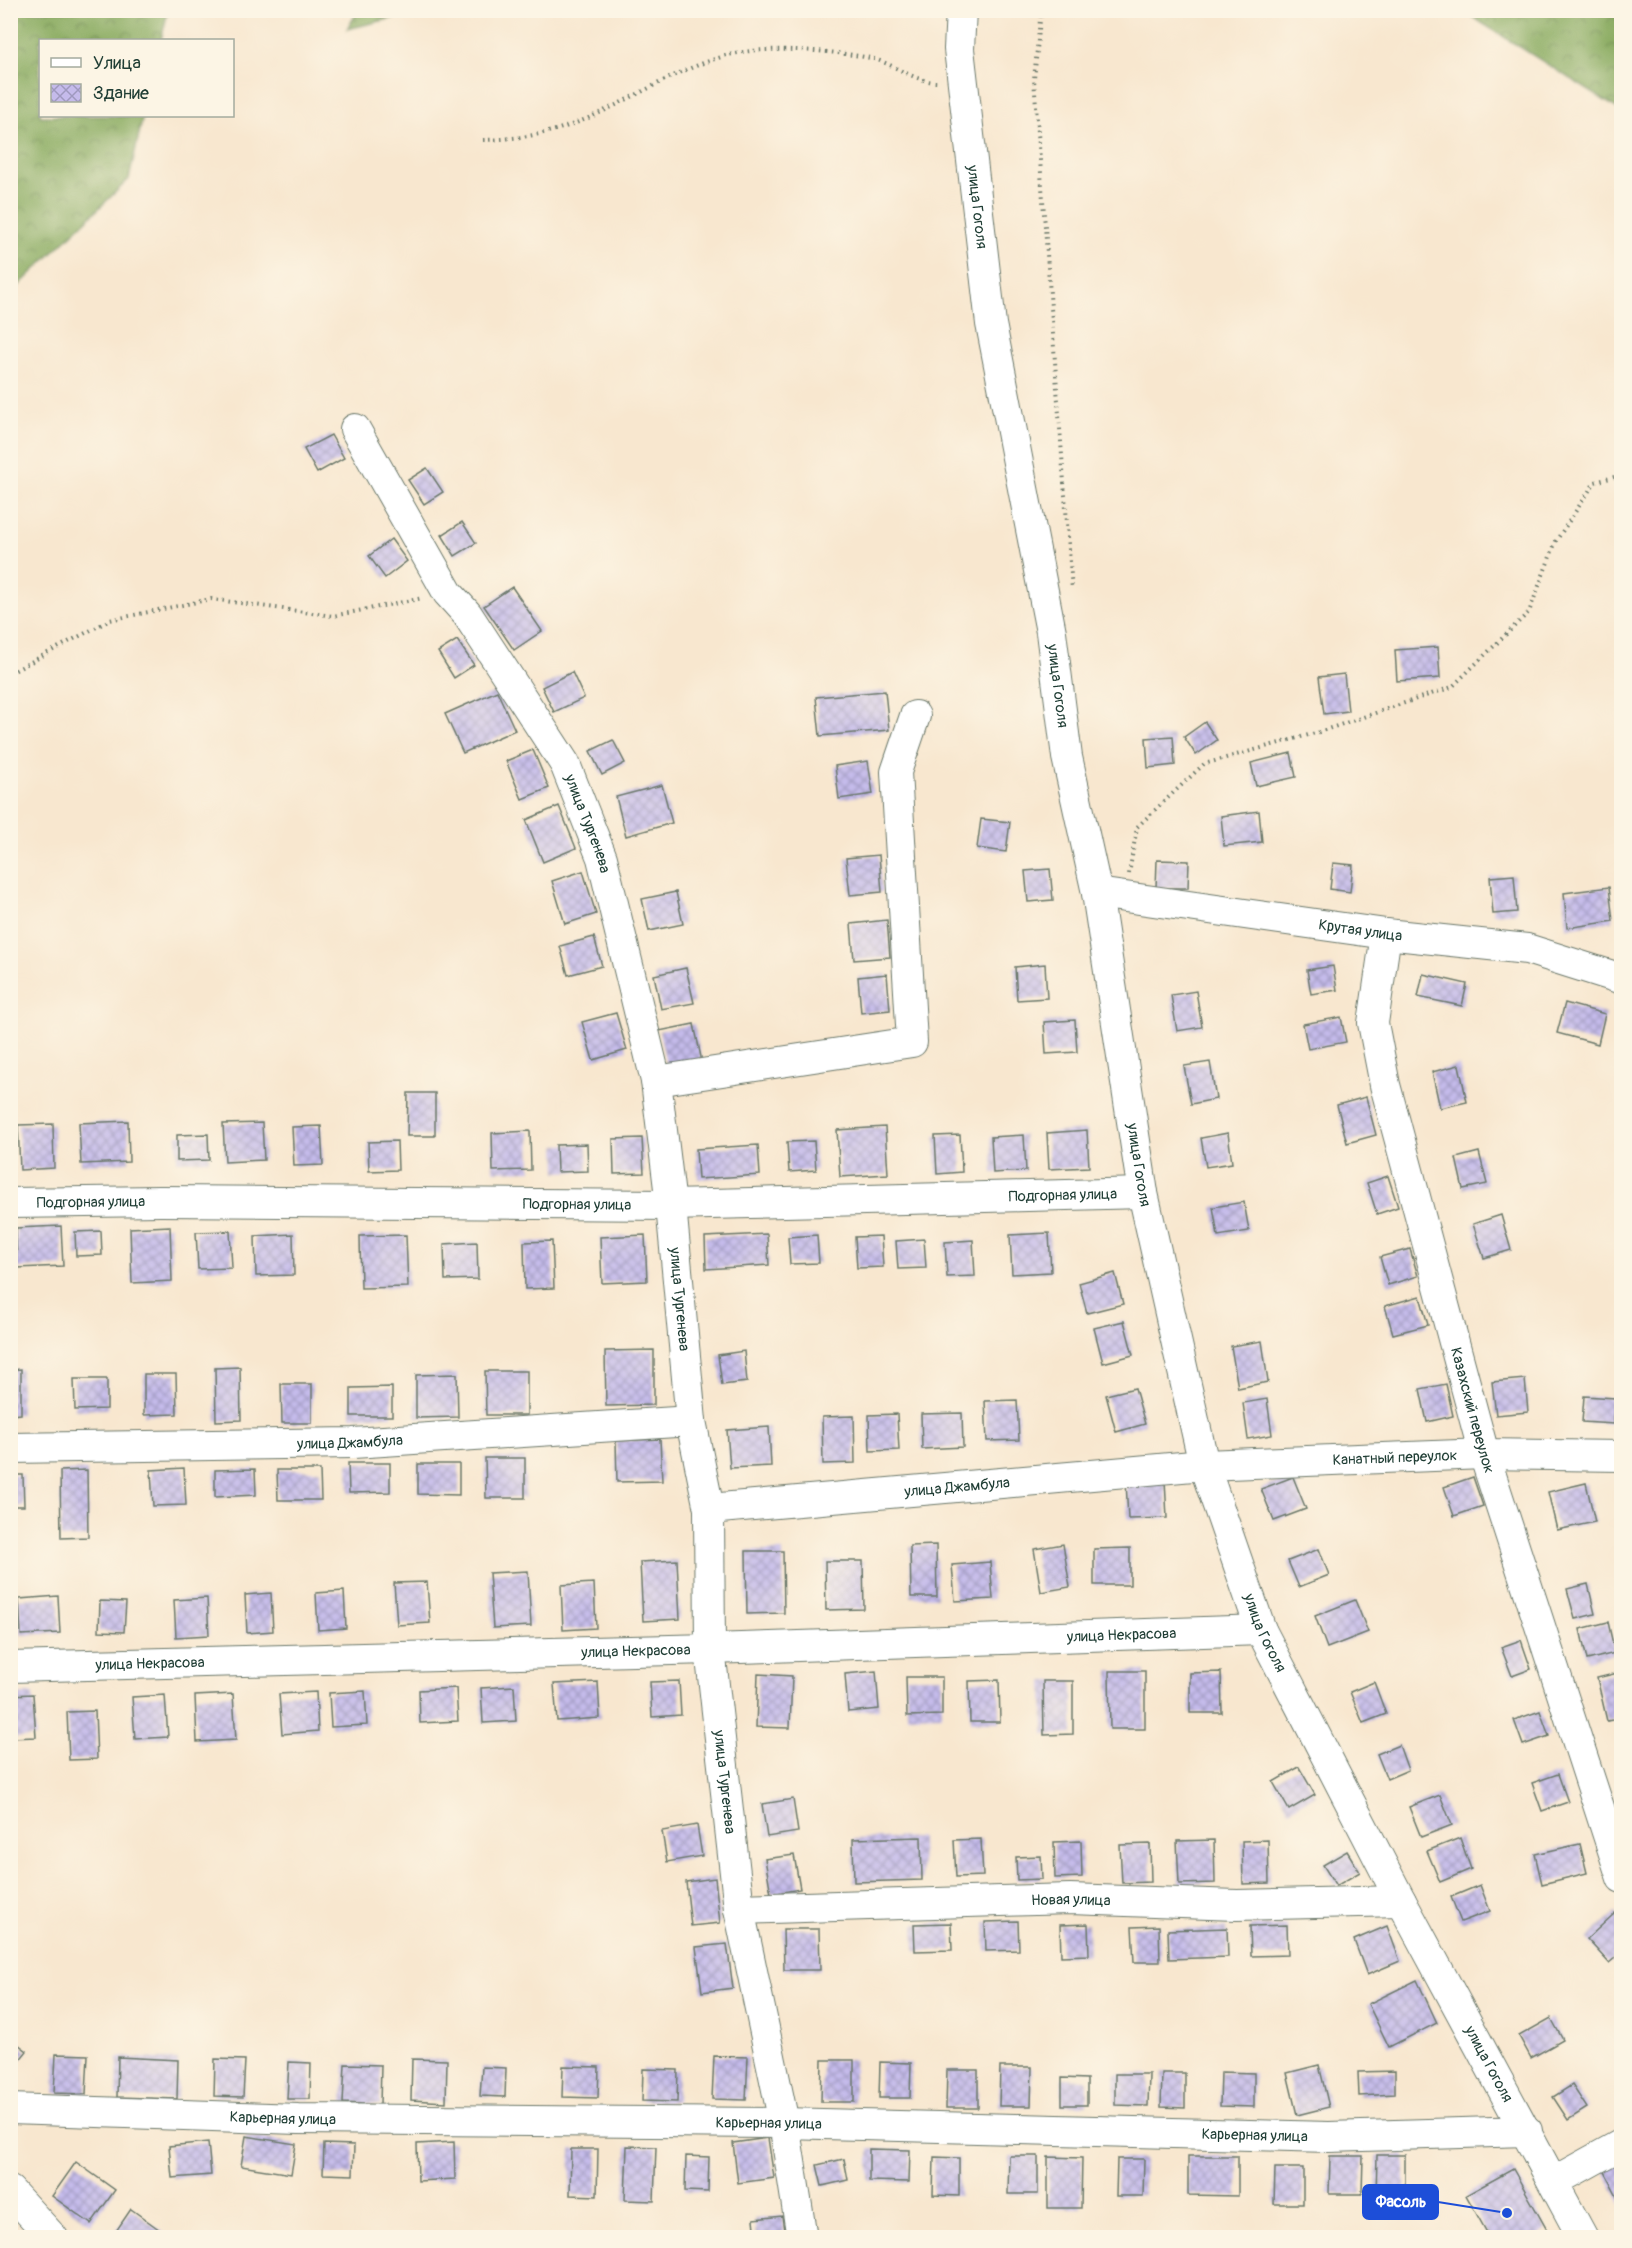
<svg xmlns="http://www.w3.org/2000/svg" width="1632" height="2248" viewBox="0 0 1632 2248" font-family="Pangolin,sans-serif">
<defs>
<pattern id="forest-crowns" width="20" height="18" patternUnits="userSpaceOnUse" patternTransform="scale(1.5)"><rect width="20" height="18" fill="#88aa5f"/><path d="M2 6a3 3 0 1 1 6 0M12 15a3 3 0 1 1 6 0" fill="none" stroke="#6f8c4f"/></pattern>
<pattern id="building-cross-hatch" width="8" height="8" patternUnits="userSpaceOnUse" patternTransform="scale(1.5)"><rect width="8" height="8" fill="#c5bbeb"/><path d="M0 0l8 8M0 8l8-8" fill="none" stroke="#9f99bf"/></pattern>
</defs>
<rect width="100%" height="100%" fill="#fcf5e5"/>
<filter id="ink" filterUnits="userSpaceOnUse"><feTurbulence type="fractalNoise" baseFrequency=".0167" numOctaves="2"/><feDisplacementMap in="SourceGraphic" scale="12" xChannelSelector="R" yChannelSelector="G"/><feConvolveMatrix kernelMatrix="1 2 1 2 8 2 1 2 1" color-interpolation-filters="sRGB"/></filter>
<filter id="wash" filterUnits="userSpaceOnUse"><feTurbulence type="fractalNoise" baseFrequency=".008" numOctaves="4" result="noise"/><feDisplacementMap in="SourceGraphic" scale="24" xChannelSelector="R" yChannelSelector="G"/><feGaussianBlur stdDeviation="1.35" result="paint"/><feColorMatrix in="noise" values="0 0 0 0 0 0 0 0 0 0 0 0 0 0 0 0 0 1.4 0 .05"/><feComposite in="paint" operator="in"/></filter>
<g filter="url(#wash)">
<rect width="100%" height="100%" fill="#f8e7cf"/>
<g fill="url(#forest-crowns)" stroke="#54744a" stroke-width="1.5">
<path d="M13 11H168L161 40H40V116H143L129 179 11 293 10 48Z"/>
<path d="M358 11V10L423 11 347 29Z"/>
<path d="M1463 11H1621V111Z"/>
</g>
<g id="blocks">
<g fill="url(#building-cross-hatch)">
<path d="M331 435 344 458 317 473 304 449Z"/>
<path d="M427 468 443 492 424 504 408 480Z"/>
<path d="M462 522 476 543 455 556 442 535Z"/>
<path d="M391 539 407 561 385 578 369 556Z"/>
<path d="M512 587 542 631 514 650 484 606Z"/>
<path d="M457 640 474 665 454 678 438 652Z"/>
<path d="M1438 647 1440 678 1397 681 1395 650Z"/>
<path d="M572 672 584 698 554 712 542 687Z"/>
<path d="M1344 674 1348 711 1324 714 1319 677Z"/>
<path d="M497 691 515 730 463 753 445 714Z"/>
<path d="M885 691 889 730 820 736 816 697Z"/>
<path d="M1205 722 1217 740 1196 755 1184 737Z"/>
<path d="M1173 736 1175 765 1148 768 1146 738Z"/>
<path d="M613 740 625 763 602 775 590 751Z"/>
<path d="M533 750 549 788 522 799 506 761Z"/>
<path d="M1291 753 1296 777 1256 786 1251 763Z"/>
<path d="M868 761 873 794 839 799 835 766Z"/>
<path d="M662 785 672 823 626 836 616 797Z"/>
<path d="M559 806 576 848 543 862 526 820Z"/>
<path d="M1259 811 1262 842 1224 846 1221 816Z"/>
<path d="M981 819 1010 822 1006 852 977 848Z"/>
<path d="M879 855 882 892 850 895 846 858Z"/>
<path d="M1157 860 1189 861 1188 888H1156Z"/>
<path d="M1333 863 1353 865 1350 892 1330 889Z"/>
<path d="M1050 869 1053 900 1028 902 1025 871Z"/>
<path d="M583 871 596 914 565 924 552 881Z"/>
<path d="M1514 875 1517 912 1493 914 1490 877Z"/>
<path d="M1609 887 1613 921 1567 928 1564 893Z"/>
<path d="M676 892 683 924 649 931 642 899Z"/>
<path d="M887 920 890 957 854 960 851 924Z"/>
<path d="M594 937 602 966 568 975 560 946Z"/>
<path d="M1045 964 1047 998 1017 1000 1015 967Z"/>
<path d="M1333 966 1337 990 1311 994 1307 970Z"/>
<path d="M686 968 694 1003 661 1009 654 975Z"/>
<path d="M887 974 890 1010 861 1013 858 977Z"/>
<path d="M1423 974 1467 984 1462 1006 1418 997Z"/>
<path d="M1196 991 1202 1027 1177 1031 1171 995Z"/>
<path d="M1565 1003 1605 1014 1598 1044 1557 1033Z"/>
<path d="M616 1013 627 1050 593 1060 582 1022Z"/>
<path d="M1341 1017 1346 1042 1308 1049 1303 1024Z"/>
<path d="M1075 1020 1077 1052 1046 1054 1044 1022Z"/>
<path d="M694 1024 702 1062 667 1069 659 1031Z"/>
<path d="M1210 1062 1216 1099 1191 1104 1184 1066Z"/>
<path d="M1459 1065 1467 1102 1440 1108 1432 1072Z"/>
<path d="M408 1093H435V1136H407Z"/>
<path d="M1366 1097 1376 1135 1347 1143 1337 1105Z"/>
<path d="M128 1121 129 1162 81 1164 79 1123Z"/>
<path d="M262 1123 264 1160 225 1162 223 1124Z"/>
<path d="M53 1124 54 1168 20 1170 18 1125Z"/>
<path d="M321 1126 323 1165 294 1166 292 1127Z"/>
<path d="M885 1127 888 1174 840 1177 837 1130Z"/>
<path d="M1087 1130 1089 1167 1049 1169 1047 1133Z"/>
<path d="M530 1131 531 1170 493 1171 492 1133Z"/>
<path d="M1228 1133 1232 1163 1206 1167 1201 1138Z"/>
<path d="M208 1134 209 1160 177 1161V1135Z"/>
<path d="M960 1135 962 1172 937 1174 935 1136Z"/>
<path d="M1024 1135 1026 1171 993 1173 991 1137Z"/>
<path d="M642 1138 644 1173 614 1174 613 1139Z"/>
<path d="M397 1141 398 1170 369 1171 368 1142Z"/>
<path d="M814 1141 816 1170 789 1172 787 1142Z"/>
<path d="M587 1144 588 1171 557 1172 556 1145Z"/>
<path d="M758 1145 760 1175 698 1179 696 1149Z"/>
<path d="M1479 1152 1487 1184 1463 1189 1456 1158Z"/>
<path d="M1388 1176 1398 1207 1377 1214 1367 1183Z"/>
<path d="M1244 1202 1249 1231 1218 1236 1213 1207Z"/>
<path d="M1501 1215 1511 1250 1484 1258 1473 1224Z"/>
<path d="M61 1226 63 1266 17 1268 16 1228Z"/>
<path d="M170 1226 172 1281 132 1283 130 1228Z"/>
<path d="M101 1231 102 1255 76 1256 75 1232Z"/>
<path d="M230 1231 232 1268 198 1269 196 1232Z"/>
<path d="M1049 1233 1051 1272 1012 1274 1010 1235Z"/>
<path d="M293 1234 294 1275 256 1276 255 1236Z"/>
<path d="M767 1234 769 1265 706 1269 705 1237Z"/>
<path d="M406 1235 408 1287 361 1288 360 1236Z"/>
<path d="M645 1235 647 1281 602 1283 600 1237Z"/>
<path d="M817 1235 819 1263 790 1264 788 1237Z"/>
<path d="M881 1236 883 1267 857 1268 855 1237Z"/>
<path d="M924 1239 926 1268 898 1269 896 1241Z"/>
<path d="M973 1240 975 1276 947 1277 945 1242Z"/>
<path d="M552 1241 554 1288 525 1289 524 1242Z"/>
<path d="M477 1242 478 1279 445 1280 444 1244Z"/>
<path d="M1410 1249 1418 1276 1388 1285 1380 1257Z"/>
<path d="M1115 1273 1123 1304 1087 1313 1079 1283Z"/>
<path d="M1420 1296 1428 1325 1393 1334 1385 1306Z"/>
<path d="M1124 1321 1133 1355 1103 1363 1094 1328Z"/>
<path d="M1262 1341 1268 1382 1238 1388 1231 1346Z"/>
<path d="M654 1350V1405L606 1406 605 1351Z"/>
<path d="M744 1351 747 1382 722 1385 718 1355Z"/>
<path d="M240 1367 241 1420 216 1421 215 1368Z"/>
<path d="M21 1369V1414L10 1415V1370Z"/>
<path d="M485 1371H527V1415H486Z"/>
<path d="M144 1374H176L177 1414 144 1415Z"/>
<path d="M457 1374 458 1417 416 1418V1375Z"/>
<path d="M74 1379H107V1409L75 1410Z"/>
<path d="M1525 1379 1528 1412 1496 1415 1492 1382Z"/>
<path d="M281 1384H312V1423H282Z"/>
<path d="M1446 1384 1453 1416 1427 1422 1420 1389Z"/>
<path d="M392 1387V1416H351V1388Z"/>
<path d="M1135 1388 1145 1424 1116 1432 1106 1395Z"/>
<path d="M1584 1396 1615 1398 1614 1424 1582 1422Z"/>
<path d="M1267 1399 1272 1435 1248 1439 1243 1403Z"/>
<path d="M1017 1400 1019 1440 987 1441 985 1401Z"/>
<path d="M962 1413 963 1447 922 1449 921 1414Z"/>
<path d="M897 1414 899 1450 870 1451 869 1415Z"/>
<path d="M854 1416 855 1463 823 1464 822 1417Z"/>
<path d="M769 1427 771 1466 730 1468 727 1430Z"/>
<path d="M660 1439 662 1481 617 1482 616 1441Z"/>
<path d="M485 1458H525V1498H486Z"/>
<path d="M348 1463H390V1492L349 1493Z"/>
<path d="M418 1464H459V1495L418 1494Z"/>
<path d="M184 1468 186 1505 153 1506 151 1470Z"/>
<path d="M255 1469 256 1495 215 1497V1470Z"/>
<path d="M87 1470 88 1537 61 1538 60 1471Z"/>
<path d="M277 1470H320L321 1500H278Z"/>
<path d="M10 1475H23L24 1506H10Z"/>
<path d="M1293 1477 1306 1509 1274 1521 1261 1489Z"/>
<path d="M1473 1477 1483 1506 1454 1516 1444 1487Z"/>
<path d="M1165 1480 1167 1518 1128 1519 1126 1481Z"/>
<path d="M1586 1483 1595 1522 1557 1530 1548 1492Z"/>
<path d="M1063 1544 1070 1587 1041 1592 1034 1549Z"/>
<path d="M936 1545 937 1597H911L910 1546Z"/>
<path d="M1130 1548V1585H1094V1549Z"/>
<path d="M1319 1549 1329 1575 1299 1587 1288 1561Z"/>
<path d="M746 1551H783L784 1613 747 1614Z"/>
<path d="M677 1560 680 1619 643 1621 640 1562Z"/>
<path d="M825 1561H863L864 1609 826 1610Z"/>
<path d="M990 1562 993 1599 955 1601 952 1565Z"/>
<path d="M528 1571 531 1626 493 1628 489 1573Z"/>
<path d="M427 1582 430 1623 397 1625 394 1583Z"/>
<path d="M594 1583 596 1628 563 1630 561 1585Z"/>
<path d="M1588 1584 1595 1614 1575 1619 1567 1589Z"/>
<path d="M344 1591 346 1628 318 1630 316 1593Z"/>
<path d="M271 1593 273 1631 247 1633 245 1595Z"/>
<path d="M58 1596 60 1633 21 1635 19 1599Z"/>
<path d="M207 1598 209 1635 176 1637 174 1600Z"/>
<path d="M1355 1600 1368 1632 1327 1648 1315 1616Z"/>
<path d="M100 1601 126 1602 124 1632 99 1631Z"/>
<path d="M1608 1622 1615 1653 1587 1660 1580 1629Z"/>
<path d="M1521 1640 1531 1669 1512 1676 1501 1647Z"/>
<path d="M876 1671 879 1709 848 1712 845 1674Z"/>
<path d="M1109 1671H1145V1729H1110Z"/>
<path d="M1221 1672 1222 1713H1190V1673Z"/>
<path d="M1622 1672V1718L1607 1721 1597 1678Z"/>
<path d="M758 1674 792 1676 790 1728 756 1727Z"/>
<path d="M906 1677H942V1715L907 1716Z"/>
<path d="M999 1680 1000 1722H970L969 1681Z"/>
<path d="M679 1681 681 1715 652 1717 650 1682Z"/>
<path d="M1043 1681H1073V1734L1044 1735Z"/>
<path d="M598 1682 600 1718 557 1721 554 1684Z"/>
<path d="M1374 1682 1386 1714 1363 1723 1350 1692Z"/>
<path d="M514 1686 516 1721 483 1723 481 1688Z"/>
<path d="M456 1688 458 1721 420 1723 419 1690Z"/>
<path d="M365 1691 367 1725 331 1727 329 1693Z"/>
<path d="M316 1692 318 1731 282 1734 279 1694Z"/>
<path d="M33 1694 36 1737 10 1738V1695Z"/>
<path d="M233 1694 236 1740 197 1742 195 1696Z"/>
<path d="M165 1695 168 1737 135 1739 132 1697Z"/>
<path d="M95 1711 97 1759 69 1760 67 1712Z"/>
<path d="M1540 1711 1549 1736 1523 1745 1514 1720Z"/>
<path d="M1399 1745 1408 1770 1387 1779 1377 1754Z"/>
<path d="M1299 1767 1315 1795 1289 1810 1273 1782Z"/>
<path d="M1558 1774 1568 1802 1542 1811 1532 1783Z"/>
<path d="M1440 1795 1452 1825 1421 1837 1409 1807Z"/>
<path d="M793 1799 798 1832 767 1837 762 1804Z"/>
<path d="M697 1825 702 1856 667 1862 662 1831Z"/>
<path d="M921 1837 922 1880 854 1882 853 1839Z"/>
<path d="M1460 1838 1471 1869 1440 1882 1427 1851Z"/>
<path d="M981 1839 983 1876 956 1877 954 1840Z"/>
<path d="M1214 1840 1215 1883 1179 1884 1177 1841Z"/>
<path d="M1268 1840 1269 1883 1243 1884 1242 1841Z"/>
<path d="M1081 1841 1082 1877 1055 1878 1054 1842Z"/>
<path d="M1150 1844 1151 1882 1122 1883 1120 1845Z"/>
<path d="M1580 1844 1587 1873 1542 1884 1535 1854Z"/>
<path d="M1347 1851 1360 1872 1336 1886 1323 1865Z"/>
<path d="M794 1855 800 1889 771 1894 765 1859Z"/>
<path d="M1041 1856 1042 1879 1017 1880 1016 1857Z"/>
<path d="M715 1878 720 1923 691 1926 686 1882Z"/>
<path d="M1480 1885 1490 1911 1461 1922 1451 1897Z"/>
<path d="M1615 1913 1622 1920V1952L1609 1963 1587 1939Z"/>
<path d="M1018 1921 1019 1950 986 1951 985 1922Z"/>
<path d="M951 1923 952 1950 915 1951 914 1924Z"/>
<path d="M1088 1924 1089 1955 1061 1956 1060 1925Z"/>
<path d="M1287 1925 1288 1955 1251 1956 1250 1926Z"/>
<path d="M1159 1926 1160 1962H1134L1132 1927Z"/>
<path d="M1387 1926 1400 1961 1367 1975 1354 1940Z"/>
<path d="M1227 1928 1228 1957 1169 1959 1168 1930Z"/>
<path d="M783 1929H819L820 1970H784Z"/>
<path d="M727 1944 733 1988 702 1992 696 1947Z"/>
<path d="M1417 1980 1437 2023 1389 2047 1368 2004Z"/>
<path d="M1551 2018 1563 2040 1531 2058 1519 2036Z"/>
<path d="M10 2038 27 2051 10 2072Z"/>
<path d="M56 2054 88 2055 86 2094 54 2093Z"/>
<path d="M714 2056 748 2057 746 2100 712 2099Z"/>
<path d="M118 2057 178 2060 177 2099 117 2097Z"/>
<path d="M215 2059 245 2060 243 2097 214 2096Z"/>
<path d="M412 2059 447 2060 446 2102 411 2100Z"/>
<path d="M822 2060H854V2102H821Z"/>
<path d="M289 2062 311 2063 310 2099H287Z"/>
<path d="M880 2062 911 2063 910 2098H879Z"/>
<path d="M345 2064 381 2065 380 2105 343 2103Z"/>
<path d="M1319 2065 1329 2107 1297 2115 1287 2073Z"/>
<path d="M563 2066 599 2067 598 2098 562 2097Z"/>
<path d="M482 2067 506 2068 505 2097 480 2096Z"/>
<path d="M1000 2067H1032L1031 2106H999Z"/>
<path d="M643 2069 678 2070 677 2102 642 2101Z"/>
<path d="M947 2070H978V2108H946Z"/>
<path d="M1395 2071V2094L1359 2096 1358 2072Z"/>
<path d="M1221 2072 1254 2073V2107L1220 2106Z"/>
<path d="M1162 2073H1185V2108L1161 2107Z"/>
<path d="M1115 2074H1149L1148 2106 1115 2105Z"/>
<path d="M1062 2078 1087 2079V2105H1062Z"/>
<path d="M1572 2085 1587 2108 1568 2120 1553 2097Z"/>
<path d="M246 2136 296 2144 291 2174 241 2166Z"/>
<path d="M768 2138 774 2178 738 2183 733 2143Z"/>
<path d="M208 2142 211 2175 172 2178 169 2146Z"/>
<path d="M454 2142 455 2179 418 2181 417 2144Z"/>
<path d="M324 2144 354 2145 353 2175 323 2174Z"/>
<path d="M627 2146 656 2147 654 2201 625 2200Z"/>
<path d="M571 2149H598L597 2196 570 2195Z"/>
<path d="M869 2149 910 2150 909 2182 869 2181Z"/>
<path d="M1377 2155H1405V2198L1376 2197Z"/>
<path d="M686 2156 709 2157 708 2192 685 2191Z"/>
<path d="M1009 2156H1038V2194H1008Z"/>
<path d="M1188 2156H1238V2196L1188 2195Z"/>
<path d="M1330 2156H1363L1362 2194H1329Z"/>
<path d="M1622 2156V2206L1601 2166Z"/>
<path d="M934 2157 959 2158V2196L933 2195Z"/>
<path d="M1048 2157 1082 2158 1081 2208H1048Z"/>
<path d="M844 2159 848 2180 822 2186 817 2165Z"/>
<path d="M1117 2159H1144L1143 2196H1116Z"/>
<path d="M76 2162 115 2190 91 2224 52 2196Z"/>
<path d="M1275 2168H1303V2204H1274Z"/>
<path d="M1513 2169 1547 2230 1534 2238H1490L1466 2195Z"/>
<path d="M131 2209 171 2238H119L114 2234Z"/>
<path d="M782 2216 785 2238H756L754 2219Z"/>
</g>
</g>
</g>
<g filter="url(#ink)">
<use href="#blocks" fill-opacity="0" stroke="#6b786a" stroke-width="1.5"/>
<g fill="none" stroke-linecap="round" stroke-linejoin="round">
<defs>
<g id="minor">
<path id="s1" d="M961 10 959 49 991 324 1051 632 1067 757 1097 893 1143 1193 1204 1465 1261 1630 1401 1901 1583 2238"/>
<path id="s2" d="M355 429 448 593 467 614 565 764 602 858 656 1081 671 1205 691 1421 709 1509 710 1649 739 1909 784 2123 802 2238"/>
<path id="s3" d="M1097 893 1386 934 1527 949 1622 979"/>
<path id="s4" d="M1386 934 1373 1023 1385 1085 1484 1454 1622 1878"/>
<path d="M656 1081 912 1042 896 772 915 716"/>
<path id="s5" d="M10 1203 161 1201 671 1205 1143 1193"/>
<path id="s6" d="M10 1448 353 1443 691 1421"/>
<path id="s7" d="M709 1509 1204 1465 1484 1454 1622 1456"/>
<path id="s8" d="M10 1667 710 1649 1261 1630"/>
<path id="s9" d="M739 1909 1070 1899 1237 1905 1401 1901"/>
<path id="s10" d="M10 2109 298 2119 784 2123 1329 2137 1527 2131"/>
<path d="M1555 2181 1622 2144"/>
<path d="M10 2191 53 2238"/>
</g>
</defs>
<use href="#minor" stroke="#6b786a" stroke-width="32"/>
<g stroke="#6b786a" stroke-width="4" stroke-dasharray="1.5 4.5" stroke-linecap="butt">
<path d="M1041 10 1034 79 1072 590"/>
<path d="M483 140C515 139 546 135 576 123 631 102 684 62 743 52 777 47 837 51 870 58 894 63 913 82 938 82"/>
<path d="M10 673 110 620 211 599 333 616 423 598"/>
<path d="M1129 874 1137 827 1204 764 1319 732 1452 687 1529 612 1556 541 1595 482 1622 475"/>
</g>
<use href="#minor" stroke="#fff" stroke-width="30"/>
</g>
</g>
<g text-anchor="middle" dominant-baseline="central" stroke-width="5" stroke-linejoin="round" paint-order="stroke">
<g font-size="15" fill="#1f3d34" stroke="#fcf5e5">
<text stroke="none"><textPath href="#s1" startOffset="198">улица Гоголя</textPath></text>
<text stroke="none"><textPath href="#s1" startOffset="684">улица Гоголя</textPath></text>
<text stroke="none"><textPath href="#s2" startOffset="460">улица Тургенева</textPath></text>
<text stroke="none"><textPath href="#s3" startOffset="266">Крутая улица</textPath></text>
<text stroke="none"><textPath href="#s1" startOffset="1170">улица Гоголя</textPath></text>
<text stroke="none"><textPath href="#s5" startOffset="1053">Подгорная улица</textPath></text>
<text stroke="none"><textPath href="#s5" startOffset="81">Подгорная улица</textPath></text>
<text stroke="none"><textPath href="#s5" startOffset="567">Подгорная улица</textPath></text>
<text stroke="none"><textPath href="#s2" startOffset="946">улица Тургенева</textPath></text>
<text stroke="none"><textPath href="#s4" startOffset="490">Казахский переулок</textPath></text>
<text stroke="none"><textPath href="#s6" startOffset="340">улица Джамбула</textPath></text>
<text stroke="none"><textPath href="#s7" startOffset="688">Канатный переулок</textPath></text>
<text stroke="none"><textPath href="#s7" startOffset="249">улица Джамбула</textPath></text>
<text stroke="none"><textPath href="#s1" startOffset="1656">улица Гоголя</textPath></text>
<text stroke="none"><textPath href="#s8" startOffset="1112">улица Некрасова</textPath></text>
<text stroke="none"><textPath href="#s8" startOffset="626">улица Некрасова</textPath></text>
<text stroke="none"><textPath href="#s8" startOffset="140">улица Некрасова</textPath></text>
<text stroke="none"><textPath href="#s2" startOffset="1432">улица Тургенева</textPath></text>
<text stroke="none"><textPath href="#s9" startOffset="332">Новая улица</textPath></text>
<text stroke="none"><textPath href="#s1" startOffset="2142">улица Гоголя</textPath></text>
<text stroke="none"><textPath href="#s10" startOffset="273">Карьерная улица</textPath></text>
<text stroke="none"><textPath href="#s10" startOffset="759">Карьерная улица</textPath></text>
<text stroke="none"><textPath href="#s10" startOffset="1245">Карьерная улица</textPath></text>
</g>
</g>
<path fill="none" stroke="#1d4ed8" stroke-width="2" d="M1507 2213L1438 2202"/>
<circle fill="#1d4ed8" stroke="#fcf5e5" stroke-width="2" cx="1507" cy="2213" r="6"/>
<rect fill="#1d4ed8" stroke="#1d4ed8" stroke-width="2" x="1363" y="2185" width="75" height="34" rx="6"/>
<g font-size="16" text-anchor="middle" font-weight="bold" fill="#fff">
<text x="1401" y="2207">Фасоль</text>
</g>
<rect width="1632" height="2248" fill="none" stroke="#fcf5e5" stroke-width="36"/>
<rect x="39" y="39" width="195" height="78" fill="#fcf5e5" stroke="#a4ab9e" stroke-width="1.5"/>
<rect x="51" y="58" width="30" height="9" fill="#ffffff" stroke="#a4ab9e" stroke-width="1.5"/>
<text x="93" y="69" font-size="18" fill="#1f3d34">Улица</text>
<rect x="51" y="84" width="30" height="18" fill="url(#building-cross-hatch)" stroke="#a4ab9e" stroke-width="1.5"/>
<text x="93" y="99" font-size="18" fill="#1f3d34">Здание</text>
</svg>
